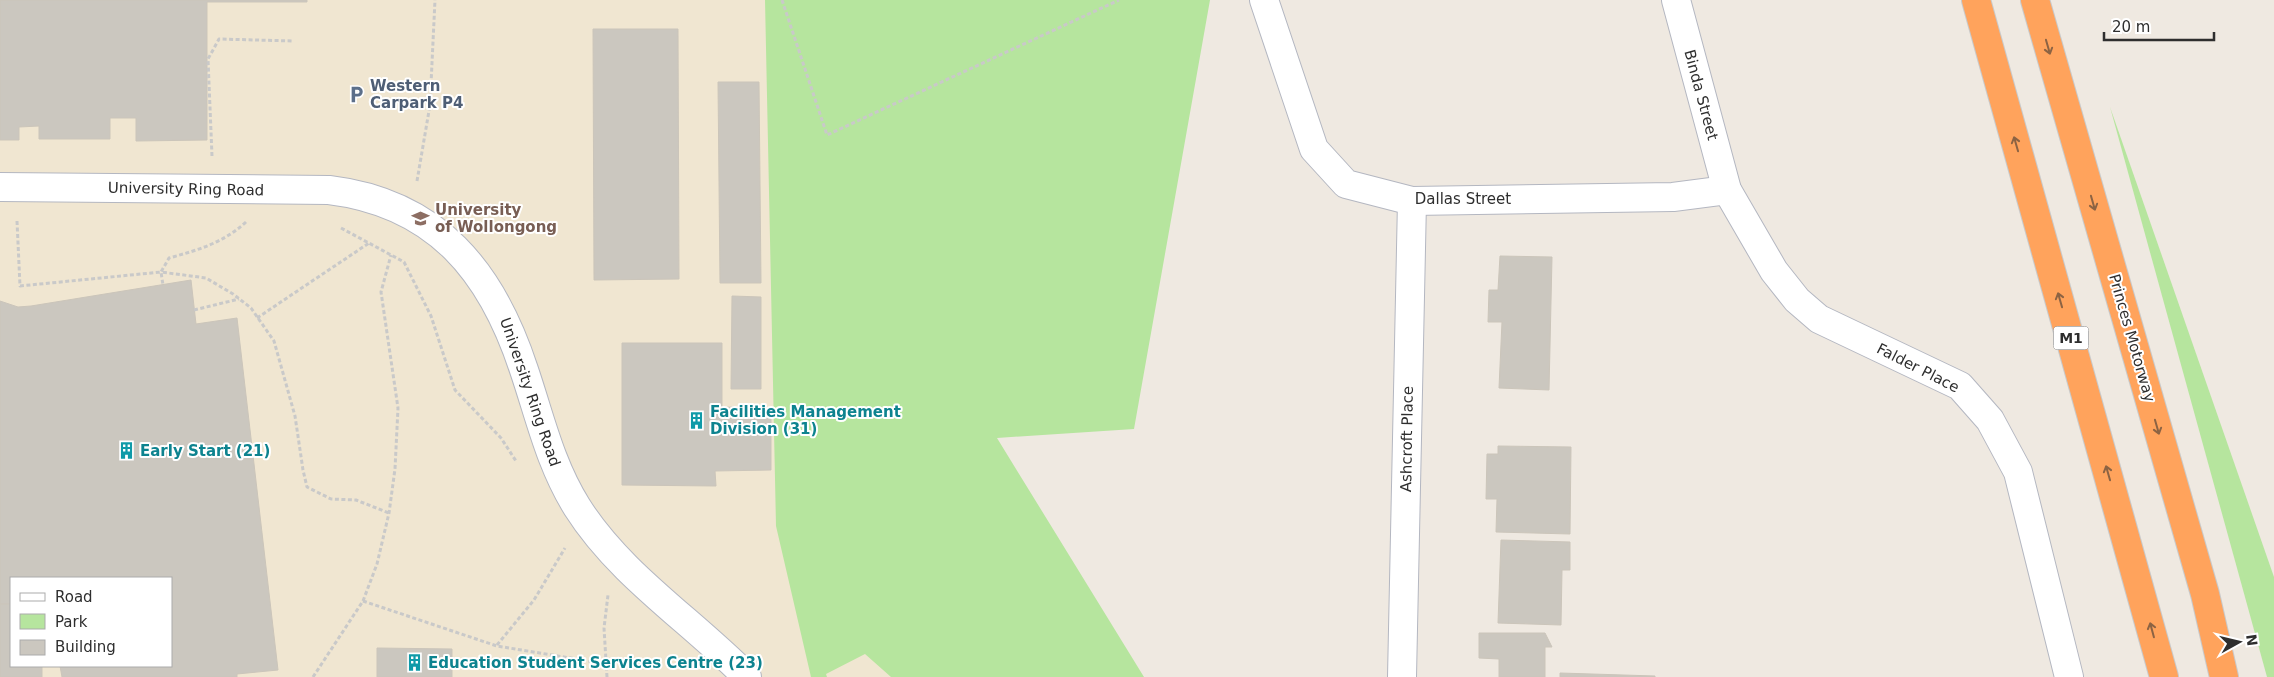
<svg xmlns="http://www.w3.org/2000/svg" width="2274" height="677" viewBox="0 0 2274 677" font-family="'DejaVu Sans',sans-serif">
<rect width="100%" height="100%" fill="#efe9e1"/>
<path fill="#f0e6d1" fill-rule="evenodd" d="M0 0H839L846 438 1144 677H0ZM11 578H171V666H11Z"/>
<g fill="#b6e59e">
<path d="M765 0H1210L1134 429 997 438 1144 677H891L865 654 826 674 827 677H811L776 526Z"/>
<path d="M2110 107 2274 577V677H2267Z"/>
</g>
<g fill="#cbc7bf" stroke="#cbc5ba">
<path d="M0 0H307V2H207V140L136 141V118H110V139H39V126L19 127V140H0Z"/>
<path d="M593 29H678L679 279 594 280Z"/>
<path d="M718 82H759L761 283H720Z"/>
<path d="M1500 256 1552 257 1549 390 1499 388 1502 322H1488L1489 290H1498Z"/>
<path d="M191 280 196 324 237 318 278 670 237 674V677H62L60 666H171V578H11V604H0V301L18 307 31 306Z"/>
<path d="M732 296 761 297V389H731Z"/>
<path d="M622 343H722V407L771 408V470L715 471 716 486 622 485Z"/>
<path d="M1498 446 1571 447 1570 534 1496 532 1497 499H1486L1487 454H1498Z"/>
<path d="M1501 540 1570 542V570H1562L1561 625 1498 623Z"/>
<path d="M0 604H11V666H42V677H0Z"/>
<path d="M1479 633H1545L1552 647H1545V677H1499V659L1479 658Z"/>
<path d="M377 648 452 649V677H377Z"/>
<path d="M1560 673 1655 676V677H1560Z"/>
</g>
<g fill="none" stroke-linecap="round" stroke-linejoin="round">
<defs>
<g id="minor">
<path d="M1264 0 1314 149 1346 184 1412 201 1673 197 1727 190"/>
<path d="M1676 0 1727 190 1774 271 1797 300 1819 319 1960 386 1990 420 2018 472 2069 677"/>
<path d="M0 187 329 190C437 203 492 272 524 370 540 417 550 464 577 507 620 575 691 620 747 677"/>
<path d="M1402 677 1412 201"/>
</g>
<g id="motorway">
<path d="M1976 0 2164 677"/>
<path d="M2035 0 2205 594 2224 677"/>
</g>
</defs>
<use href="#minor" stroke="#b4b7c1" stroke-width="30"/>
<use href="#motorway" stroke="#c9c9c9" stroke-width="30"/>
<g stroke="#c9c9c9" stroke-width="3" stroke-dasharray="4 2.5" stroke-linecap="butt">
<path d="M782 0 827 135 1119 0"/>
<path d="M212 156 208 59 219 39 294 41"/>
<path d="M417 181 430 105 435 0"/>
<path d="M17 221 20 286 161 272 163 285"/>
<path d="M246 222C223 243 198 250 169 258L161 272 206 278 233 294 251 308 274 341 295 416 303 470 307 487 331 499 356 500 389 513"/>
<path d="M341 228 404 262 431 316 455 390 501 438 516 461"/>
<path d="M194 310 239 299"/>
<path d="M257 318 369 243"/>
<path d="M363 601 497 646 607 664"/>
<path d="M497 645 534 600 565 548"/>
<path d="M313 677 363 601 377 564 389 513 395 469 398 408 381 292 391 255"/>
<path d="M607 677 604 628 608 595"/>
</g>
<use href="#minor" stroke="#fff" stroke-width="28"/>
<use href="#motorway" stroke="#ffa35c" stroke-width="28"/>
</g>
<defs><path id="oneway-shaft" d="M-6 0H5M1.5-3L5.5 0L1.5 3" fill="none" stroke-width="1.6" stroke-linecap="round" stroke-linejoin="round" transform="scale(1.25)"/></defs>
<g stroke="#8c6343">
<use href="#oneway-shaft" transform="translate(2048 47) rotate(74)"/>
<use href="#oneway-shaft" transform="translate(2016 144) rotate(-106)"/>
<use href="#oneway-shaft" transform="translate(2093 203) rotate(74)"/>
<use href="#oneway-shaft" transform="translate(2060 300) rotate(-106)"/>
<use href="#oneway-shaft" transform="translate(2157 427) rotate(74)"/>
<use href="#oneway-shaft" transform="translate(2108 473) rotate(-106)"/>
<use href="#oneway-shaft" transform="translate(2152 630) rotate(-105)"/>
</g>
<defs>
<symbol id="parking-bare" viewBox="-9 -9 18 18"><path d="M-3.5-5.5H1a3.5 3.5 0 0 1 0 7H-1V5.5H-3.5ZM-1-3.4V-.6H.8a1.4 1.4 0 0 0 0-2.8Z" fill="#5c6f8a" stroke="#fff" stroke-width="2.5" paint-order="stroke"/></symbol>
<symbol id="university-bare" viewBox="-9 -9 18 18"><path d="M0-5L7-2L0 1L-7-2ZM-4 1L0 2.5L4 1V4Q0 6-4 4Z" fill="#8d6e63" stroke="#fff" stroke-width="2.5" paint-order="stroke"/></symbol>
<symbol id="building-bare" viewBox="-9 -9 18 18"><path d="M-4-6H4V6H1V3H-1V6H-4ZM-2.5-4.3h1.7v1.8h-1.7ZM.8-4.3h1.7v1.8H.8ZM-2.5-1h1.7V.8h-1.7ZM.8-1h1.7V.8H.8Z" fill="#0f9aa8" stroke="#fff" stroke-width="2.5" paint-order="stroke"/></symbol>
</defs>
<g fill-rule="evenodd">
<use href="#parking-bare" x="344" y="82" width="25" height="25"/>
<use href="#university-bare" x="408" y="206" width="25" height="25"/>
<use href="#building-bare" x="684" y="408" width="25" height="25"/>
<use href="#building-bare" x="114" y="438" width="25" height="25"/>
<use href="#building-bare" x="402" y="650" width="25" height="25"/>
</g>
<g text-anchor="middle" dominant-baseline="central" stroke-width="4" stroke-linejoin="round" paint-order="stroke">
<rect fill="#fff" stroke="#6d6d6d" stroke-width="1" x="2053.5" y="326.5" width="35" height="23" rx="4"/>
<g font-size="14" font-weight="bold" fill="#2e2e2e">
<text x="2071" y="338">M1</text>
</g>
<g font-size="15" font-weight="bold" fill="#4e5e75" stroke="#fff" text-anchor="start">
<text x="370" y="86">Western<tspan x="370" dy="17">Carpark P4</tspan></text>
</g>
<g font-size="15" fill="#2e2e2e" stroke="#fff">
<text transform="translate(1701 95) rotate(75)">Binda Street</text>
<text transform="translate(186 189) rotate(1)">University Ring Road</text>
<text x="1463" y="199">Dallas Street</text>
<text transform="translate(2132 338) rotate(74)">Princes Motorway</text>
<text transform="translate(1918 368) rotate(27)">Falder Place</text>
<text transform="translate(530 392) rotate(71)">University Ring Road</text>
<text transform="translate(1407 439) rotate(-89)">Ashcroft Place</text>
</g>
<g font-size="15" font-weight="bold" fill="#785e54" stroke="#fff" text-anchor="start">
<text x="435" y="210">University<tspan x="435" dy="17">of Wollongong</tspan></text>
</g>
<g font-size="15" font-weight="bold" fill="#0d838f" stroke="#fff" text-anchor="start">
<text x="710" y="412">Facilities Management<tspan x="710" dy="17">Division (31)</tspan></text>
<text x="140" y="451">Early Start (21)</text>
<text x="428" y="663">Education Student Services Centre (23)</text>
</g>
</g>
<rect x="10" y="577" width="162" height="90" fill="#ffffff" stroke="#ababab"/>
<rect x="20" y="593" width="25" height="8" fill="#ffffff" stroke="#ababab"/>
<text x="55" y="602" font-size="15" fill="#2e2e2e">Road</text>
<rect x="20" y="614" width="25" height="15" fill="#b6e59e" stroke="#ababab"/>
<text x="55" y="627" font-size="15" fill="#2e2e2e">Park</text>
<rect x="20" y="640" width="25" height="15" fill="#cbc7bf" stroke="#ababab"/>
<text x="55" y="652" font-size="15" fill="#2e2e2e">Building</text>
<g transform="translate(2239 642) rotate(82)" stroke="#ffffff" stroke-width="4" paint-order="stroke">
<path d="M0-4L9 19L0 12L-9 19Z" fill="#2e2e2e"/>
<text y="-8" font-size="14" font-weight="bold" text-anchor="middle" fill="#2e2e2e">N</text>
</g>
<path d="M2104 32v8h110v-8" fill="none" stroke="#2e2e2e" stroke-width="2.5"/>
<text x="2112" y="32" font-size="15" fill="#2e2e2e" stroke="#ffffff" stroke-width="4" paint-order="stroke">20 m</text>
</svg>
